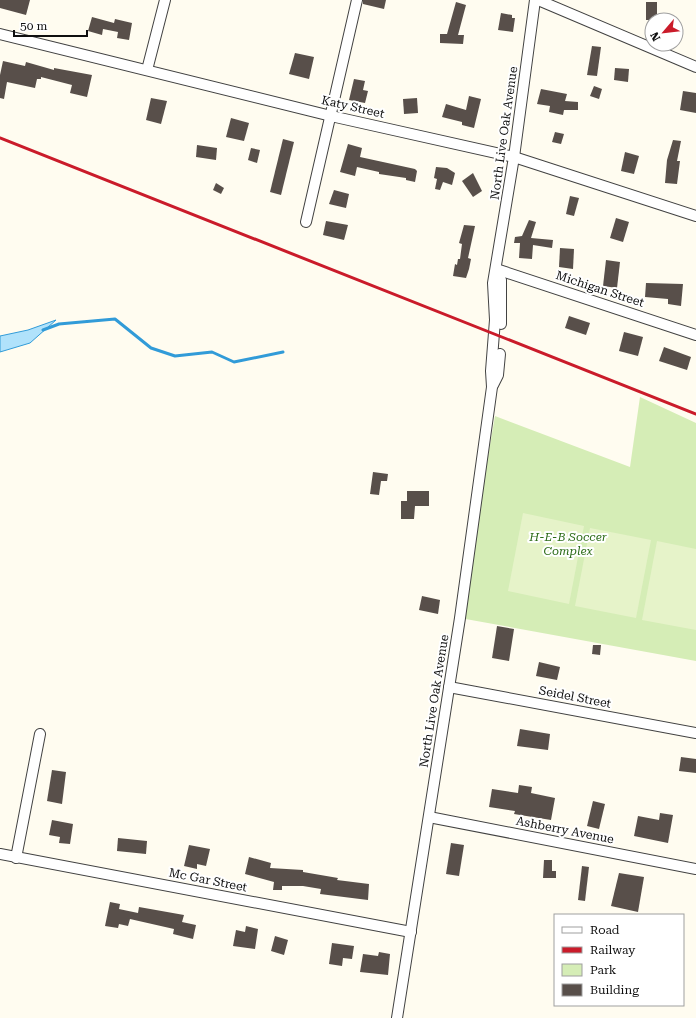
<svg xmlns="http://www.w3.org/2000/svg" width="696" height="1018" viewBox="0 0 696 1018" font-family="'Roboto Serif',serif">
<rect width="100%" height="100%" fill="#fffcf0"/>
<path fill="#d5edb6" d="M640 397 696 423V661L460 618 495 416 630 467Z"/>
<g fill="#e6f3c9">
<path d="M523 513 584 526 569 604 508 591Z"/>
<path d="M590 528 651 540 636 618 575 606Z"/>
<path d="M657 541 696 549V630L642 620Z"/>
</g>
<path fill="#b0e2fb" stroke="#319bd8" d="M56 320 30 343 0 352V336L28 330Z"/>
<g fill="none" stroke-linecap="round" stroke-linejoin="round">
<path stroke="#319bd8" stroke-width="3" d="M43 330 59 324 115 319 151 348 175 356 212 352 234 362 283 352"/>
</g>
<g fill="#584f4a">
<path d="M0 0H30L26 15 0 8Z"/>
<path d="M363 0H386L384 9 363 4Z"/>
<path d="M456 2 466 5 458 35H464L463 44 440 43V34H447Z"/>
<rect x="646" y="2" width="11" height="18"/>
<path d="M501 13 512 15V18H515L513 32 498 30Z"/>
<path d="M92 17 114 23 115 19 132 23 129 40 117 38 118 32 103 29 102 35 88 31Z"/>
<path d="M592 46 601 47 597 76 587 75Z"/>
<path d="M295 53 314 57 309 79 289 74Z"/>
<path d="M3 61 25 66 26 62 54 70V68L92 75 87 97 70 93 72 85 41 77V79H37L35 88 7 82 4 99 0 98V75Z"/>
<path d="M615 68 629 69 628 82 614 80Z"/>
<path d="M354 79 365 81 363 90 368 91 365 103 349 100Z"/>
<path d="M594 86 602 89 599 99 590 96Z"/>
<path d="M541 89 567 94 565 101 578 102V110H564L563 115 549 112 550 106 537 104Z"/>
<path d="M683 91 696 93V113L680 110Z"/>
<path d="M469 96 481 99 474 128 462 125V122L442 117 446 104 466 110Z"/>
<path d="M151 98 167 101 161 124 146 120Z"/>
<path d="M417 98 418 113 404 114 403 99Z"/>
<path d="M231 118 249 123 244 141 226 137Z"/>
<path d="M555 132 564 134 561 144 552 142Z"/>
<path d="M283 139 294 142 281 195 270 192Z"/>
<path d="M673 140 681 141 677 161H680L677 184 665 183 667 160Z"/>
<path d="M348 144 362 148 360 157 415 169 417 171 415 182 406 180V178L379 174V172L357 167 355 176 340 172Z"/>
<path d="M197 145 217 148 216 160 196 157Z"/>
<path d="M251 148 260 150 257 163 248 160Z"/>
<path d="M625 152 639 156 634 174 621 171Z"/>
<path d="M436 167 447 168 455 173 452 185 443 182 440 190 435 189 437 179 434 178Z"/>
<path d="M473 173 482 191 473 197 462 181Z"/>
<path d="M216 183 224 188 221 194 213 190Z"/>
<path d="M334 190 349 194 346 208 329 204Z"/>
<path d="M570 196 579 198 574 216 566 214Z"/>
<path d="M616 218 629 222 623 242 610 238Z"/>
<path d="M529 220 536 222 531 238 553 240 552 248 533 245 532 259 519 258 520 243H514L515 237 522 236Z"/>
<path d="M326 221 348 225 344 240 323 235Z"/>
<path d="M464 225 475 226 468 258 471 259 469 269 466 278 453 276 455 264 457 265 458 259H460L462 244 459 243Z"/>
<path d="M560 248 574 249 573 269 559 267Z"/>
<path d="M606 260 620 262 617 288 603 286Z"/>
<path d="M646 283 683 284 681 306 668 304V299L645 297Z"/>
<path d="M569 316 590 323 586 335 565 328Z"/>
<path d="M624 332 643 337 638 356 619 351Z"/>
<path d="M664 347 691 357 687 370 659 361Z"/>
<path d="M373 472 388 474 387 481H381L379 495 370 494Z"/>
<path d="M407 491H429V506H415L414 519H401V501H407Z"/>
<path d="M422 596 440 600 438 614 419 610Z"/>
<path d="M497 626 514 629 509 661 492 658Z"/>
<path d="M593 645H601L600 655 592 654Z"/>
<path d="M539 662 560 667 557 680 536 676Z"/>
<path d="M520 729 550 734 548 750 517 746Z"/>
<path d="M681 757 696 759V773L679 771Z"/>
<path d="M52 770 66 772 62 804 47 801Z"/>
<path d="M519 785 532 787 531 793 555 798 551 820 514 814 515 811 489 807 492 789 518 793Z"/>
<path d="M593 801 605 804 599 829 587 826Z"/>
<path d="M660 813 673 815 668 843 634 836 638 816 659 820Z"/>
<path d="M52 820 73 824 70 844 59 843 60 837 49 835Z"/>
<path d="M118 838 147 841 146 854 117 851Z"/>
<path d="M451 843 464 845 459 876 446 874Z"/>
<path d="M189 845 210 849 206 866 197 864V869L184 866Z"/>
<path d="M249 857 271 863 270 868 303 870V872L338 878 337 880 369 884 368 900 320 894 321 889 303 886H282V890H273L274 882 245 874Z"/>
<path d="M544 860H552V871H556V878H543Z"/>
<path d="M582 866 589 867 585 901 578 900Z"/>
<path d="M619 873 644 877 638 912 611 906Z"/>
<path d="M110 902 120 904 119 909 138 913 139 907 184 915 182 922 196 925 193 939 173 934 174 929 130 919 128 926 119 924 118 928 105 926Z"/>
<path d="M246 926 258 929 255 949 233 946 236 930 245 932Z"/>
<path d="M275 936 288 940 284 955 271 951Z"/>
<path d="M332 943 354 946 352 959 343 958 342 966 329 964Z"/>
<path d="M379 952 390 954 388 975 360 972 363 954 378 956Z"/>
</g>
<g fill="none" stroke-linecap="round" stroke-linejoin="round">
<defs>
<g id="minor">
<path d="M538 0 696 67"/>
<path d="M0 34 331 116 514 157 696 216"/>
<path d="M147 70 165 0"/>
<path d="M306 222 357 0"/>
<path d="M496 269 696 335"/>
<path d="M496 269 501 280V324"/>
<path d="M493 385 498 375 500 354"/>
<path d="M449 687 696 733"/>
<path d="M429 817 696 869"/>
<path d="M0 854 411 932"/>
<path d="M16 858 40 734"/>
<path d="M397 1018 460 618 492 387 491 371 495 320 493 283 514 157 535 0"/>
</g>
</defs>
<use href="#minor" stroke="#424242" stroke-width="12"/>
<use href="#minor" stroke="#fff" stroke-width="10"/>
<path stroke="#ca1b2a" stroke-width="3" d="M0 138 696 414"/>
</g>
<g text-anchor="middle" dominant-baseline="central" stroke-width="4" stroke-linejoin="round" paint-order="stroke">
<g font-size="12" fill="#0f0f0f" stroke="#fff">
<text transform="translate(353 107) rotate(13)">Katy Street</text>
<text transform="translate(504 133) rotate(-82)">North Live Oak Avenue</text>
<text transform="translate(600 289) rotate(18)">Michigan Street</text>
<text transform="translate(575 697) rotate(11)">Seidel Street</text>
<text transform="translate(434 701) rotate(-81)">North Live Oak Avenue</text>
<text transform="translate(565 830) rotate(11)">Ashberry Avenue</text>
<text transform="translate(208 880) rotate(11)">Mc Gar Street</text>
</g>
<g font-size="12" font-style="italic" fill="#2d6c19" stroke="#fff">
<text x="568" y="537">H-E-B Soccer<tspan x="568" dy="14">Complex</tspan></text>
</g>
</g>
<rect x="554" y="914" width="130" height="92" fill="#ffffff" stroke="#9f9f9f"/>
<rect x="562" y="927" width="20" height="6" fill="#ffffff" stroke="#9f9f9f"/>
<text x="590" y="934" font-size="12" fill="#0f0f0f">Road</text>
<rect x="562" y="947" width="20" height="6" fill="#ca1b2a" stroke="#9f9f9f"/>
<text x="590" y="954" font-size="12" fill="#0f0f0f">Railway</text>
<rect x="562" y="964" width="20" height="12" fill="#d5edb6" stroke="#9f9f9f"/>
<text x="590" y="974" font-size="12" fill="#0f0f0f">Park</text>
<rect x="562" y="984" width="20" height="12" fill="#584f4a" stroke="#9f9f9f"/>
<text x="590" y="994" font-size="12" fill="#0f0f0f">Building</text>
<g transform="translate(664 32) rotate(242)"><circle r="19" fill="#ffffff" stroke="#9f9f9f"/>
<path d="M0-3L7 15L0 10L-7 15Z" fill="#ca1b2a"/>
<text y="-6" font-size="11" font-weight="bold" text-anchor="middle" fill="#0f0f0f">N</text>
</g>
<path d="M14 30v6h73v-6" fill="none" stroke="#0f0f0f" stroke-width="2"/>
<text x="20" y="30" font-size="12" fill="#0f0f0f" stroke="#ffffff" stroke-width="3" paint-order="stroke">50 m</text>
</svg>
